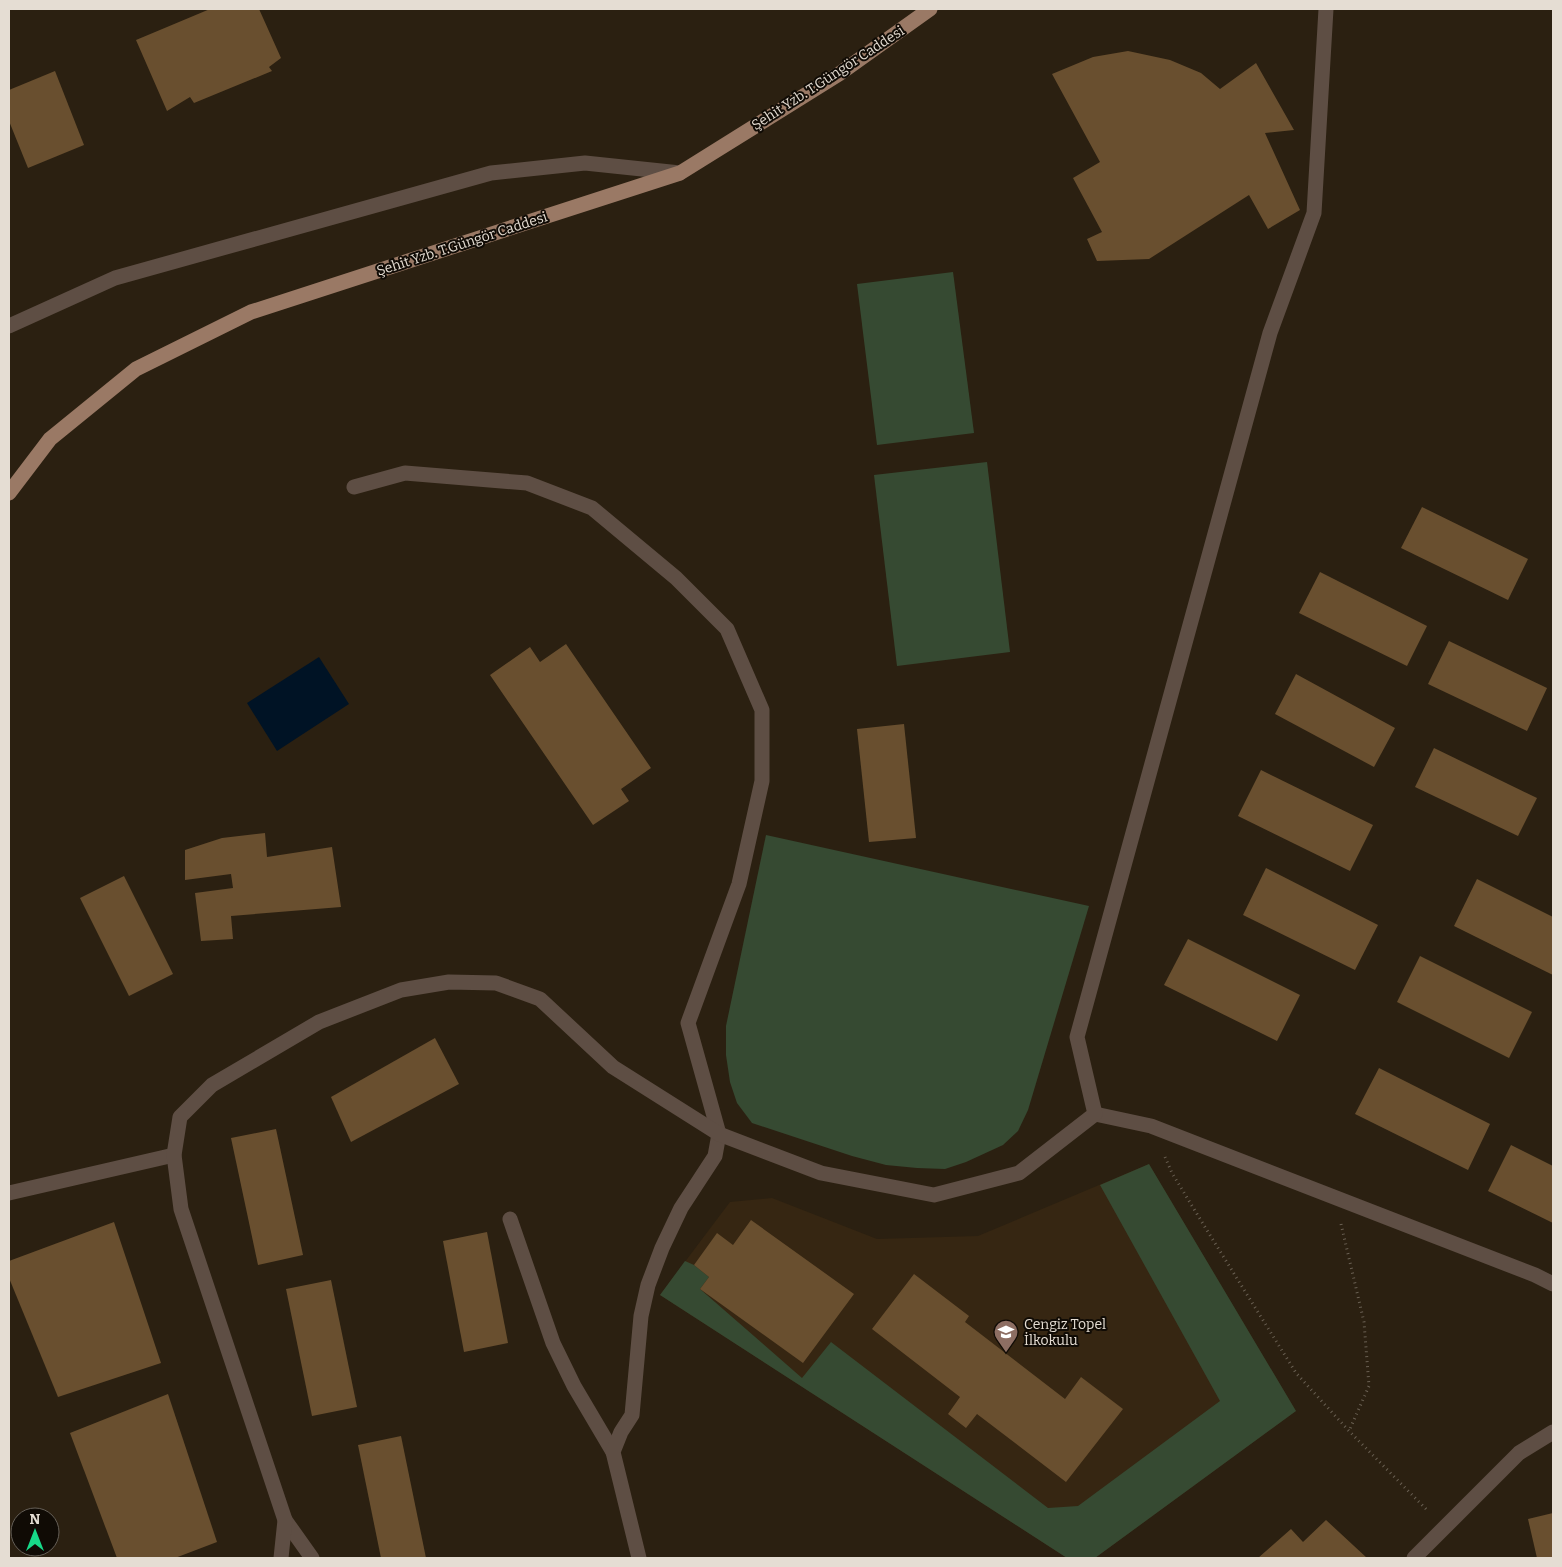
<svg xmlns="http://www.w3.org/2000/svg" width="1562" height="1567" viewBox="0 0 1562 1567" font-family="Bitter,serif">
<rect width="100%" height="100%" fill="#2b2011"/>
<path fill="#362612" d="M1149 1164 1296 1411 1095 1558H1067L660 1295 730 1202 772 1198 877 1239 978 1236Z"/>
<g fill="#364a32">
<path d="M953 272 974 433 877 445 857 284Z"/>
<path d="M987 462 1010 652 897 666 874 475Z"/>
<path d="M766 835 1089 906 1028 1110 1018 1131 1003 1145 966 1162 945 1169 917 1168 886 1165 852 1156 752 1123 737 1103 730 1082 726 1055V1026Z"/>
<path d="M1149 1164 1296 1411 1095 1558H1067L660 1295 685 1261 694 1265 709 1277 700 1289 802 1378 831 1342 1048 1508 1078 1506 1220 1401 1100 1185Z"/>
</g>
<path fill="#001325" d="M319 657 349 704 277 751 247 703Z"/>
<g fill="#694f2f">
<path d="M210 9H259L281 58 269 67 272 71 194 103 190 97 167 111 136 40Z"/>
<path d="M1128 51 1170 60 1201 73 1220 89 1256 63 1294 130 1265 133 1300 210 1268 229 1249 195 1149 259 1097 261 1087 239 1102 232 1073 178 1100 162 1052 74 1093 57Z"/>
<path d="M55 71 84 145 28 168 9 121V90Z"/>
<path d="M1422 507 1528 559 1508 600 1401 548Z"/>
<path d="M1320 572 1427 626 1407 666 1299 613Z"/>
<path d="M1449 641 1547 688 1527 731 1428 684Z"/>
<path d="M566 644 651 768 621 789 629 801 593 825 490 675 530 647 540 662Z"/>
<path d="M1296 674 1395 728 1374 767 1275 714Z"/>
<path d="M904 724 916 838 869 842 857 729Z"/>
<path d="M1434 748 1537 798 1518 836 1415 787Z"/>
<path d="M1261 770 1373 825 1350 871 1238 816Z"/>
<path d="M265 833 267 857 332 847 341 907 231 916 233 939 201 941 195 893 233 888 231 874 185 880V850L222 838Z"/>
<path d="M1266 868 1378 925 1355 970 1243 915Z"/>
<path d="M124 876 173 974 129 996 80 898Z"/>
<path d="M1477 879 1553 917V975L1454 926Z"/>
<path d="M1188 939 1300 995 1277 1041 1164 985Z"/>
<path d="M1420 956 1532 1012 1509 1058 1397 1002Z"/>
<path d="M435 1038 459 1084 351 1142 331 1097Z"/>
<path d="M1379 1068 1490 1124 1468 1170 1355 1114Z"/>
<path d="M276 1129 303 1255 258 1265 231 1138Z"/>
<path d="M1511 1145 1553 1166V1223L1488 1191Z"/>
<path d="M751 1220 854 1294 803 1363 700 1289 709 1277 694 1265 717 1233 733 1245Z"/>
<path d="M114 1222 161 1363 58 1397 9 1278V1261Z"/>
<path d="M487 1232 508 1343 464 1352 443 1241Z"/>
<path d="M914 1274 969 1316 965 1322 1065 1399 1081 1377 1123 1409 1066 1482 977 1414 966 1428 948 1414 960 1397 872 1329Z"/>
<path d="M331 1280 357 1407 312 1416 286 1289Z"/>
<path d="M168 1394 217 1542 175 1558H117L70 1433Z"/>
<path d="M401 1436 426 1558H381L358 1445Z"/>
<path d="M1553 1513V1558H1537L1528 1519Z"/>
<path d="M1326 1520 1367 1558H1258L1291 1529 1303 1542Z"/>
</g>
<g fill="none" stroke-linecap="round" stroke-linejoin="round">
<g stroke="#6a6053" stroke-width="3" stroke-dasharray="1 4" stroke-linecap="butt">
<path d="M1165 1157 1172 1173 1208 1232 1296 1373 1349 1431 1428 1511"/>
<path d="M1341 1224 1364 1322 1369 1386 1349 1431"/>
</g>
<g stroke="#5e4e44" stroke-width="15">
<path d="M9 1193 174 1155"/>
<path d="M510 1219 553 1343 574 1386 613 1452"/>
<path d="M639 1558 613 1452 621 1432 632 1415 641 1316 648 1285 662 1248 681 1208 715 1156 719 1134"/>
</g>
<g stroke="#5e4e44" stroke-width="15">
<path d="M9 326 115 278 491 173 585 163 680 173"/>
<path d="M354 487 405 473 527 483 592 508 676 578 727 629 762 710V781L739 884 688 1023 719 1134"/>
<path d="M1095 1114 1151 1126 1535 1275 1553 1284"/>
<path d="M285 1520 312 1558"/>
<path d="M281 1558 285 1520 181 1209 174 1155 180 1117 212 1085 319 1022 401 990 449 982 496 983 540 999 613 1067 719 1134 821 1173 934 1195 1019 1173 1095 1114 1077 1037 1270 333 1314 213 1326 9"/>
<path d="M1414 1558 1519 1453 1553 1432"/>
</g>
<path stroke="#9a7965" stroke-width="15" d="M9 493 50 439 136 369 251 312 680 173 839 74 930 9"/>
</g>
<defs>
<symbol id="school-pin" viewBox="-11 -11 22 30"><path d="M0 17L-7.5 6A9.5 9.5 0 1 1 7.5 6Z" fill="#8d6e63" stroke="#100b05"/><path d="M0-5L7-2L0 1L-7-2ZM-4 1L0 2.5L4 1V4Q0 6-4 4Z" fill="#fff"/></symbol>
</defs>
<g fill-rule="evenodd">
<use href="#school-pin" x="992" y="1318" width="28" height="38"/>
</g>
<g text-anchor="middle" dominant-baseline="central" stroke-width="4" stroke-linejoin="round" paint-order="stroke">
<g font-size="14" fill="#e5ddd3" stroke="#100b05">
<text transform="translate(828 78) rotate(-33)">Şehit Yzb. T.Güngör Caddesi</text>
<text transform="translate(462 244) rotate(-18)">Şehit Yzb. T.Güngör Caddesi</text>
</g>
<g font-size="14" fill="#e5ddd3" stroke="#100b05" text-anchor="start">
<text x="1024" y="1324">Cengiz Topel<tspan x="1024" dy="16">İlkokulu</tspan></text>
</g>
</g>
<rect width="1562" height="1567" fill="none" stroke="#e5ddd3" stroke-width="20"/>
<g transform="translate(35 1532)"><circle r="24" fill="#100b05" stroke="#655f57"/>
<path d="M0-4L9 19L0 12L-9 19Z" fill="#17d989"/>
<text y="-8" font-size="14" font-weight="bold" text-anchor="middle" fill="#e5ddd3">N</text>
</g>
</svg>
